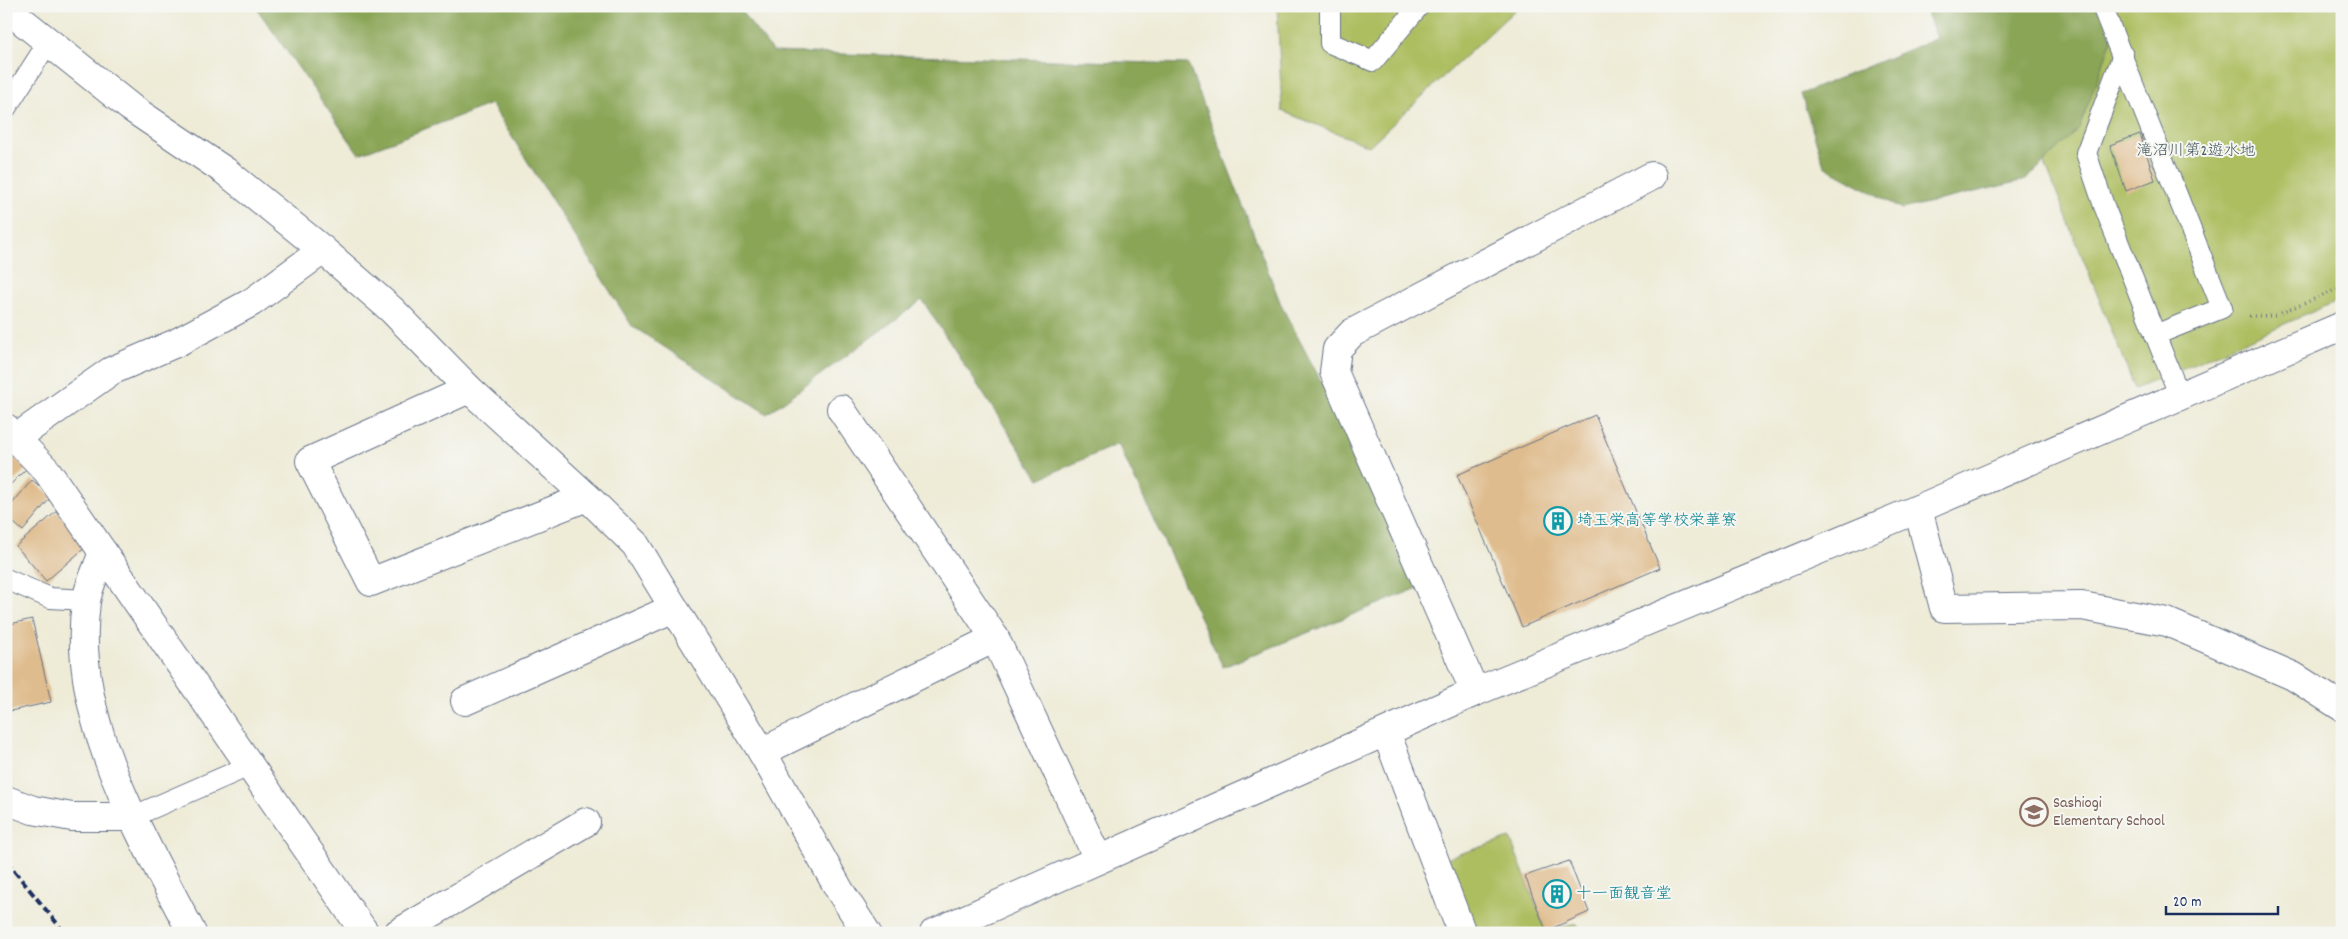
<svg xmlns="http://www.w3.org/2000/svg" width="2348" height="939" viewBox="0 0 2348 939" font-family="Dekko,'Klee One',sans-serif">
<rect width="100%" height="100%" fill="#f6f6f2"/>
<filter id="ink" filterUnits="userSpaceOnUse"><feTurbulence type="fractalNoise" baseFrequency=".02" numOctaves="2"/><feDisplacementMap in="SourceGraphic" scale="10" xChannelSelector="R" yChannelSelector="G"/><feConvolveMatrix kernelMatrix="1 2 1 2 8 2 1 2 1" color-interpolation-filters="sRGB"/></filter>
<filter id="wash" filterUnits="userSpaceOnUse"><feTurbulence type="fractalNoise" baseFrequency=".0096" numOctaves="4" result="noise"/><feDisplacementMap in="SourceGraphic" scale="20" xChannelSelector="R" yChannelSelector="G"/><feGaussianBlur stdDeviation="1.12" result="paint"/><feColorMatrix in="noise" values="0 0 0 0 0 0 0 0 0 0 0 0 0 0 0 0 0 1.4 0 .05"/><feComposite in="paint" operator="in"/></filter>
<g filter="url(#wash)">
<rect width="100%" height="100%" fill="#eeebd7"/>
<g fill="#adbe61" stroke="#647660">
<path d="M1277 6H1519L1369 146 1282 111Z"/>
<path d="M1982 6H2342V299L2135 389Z"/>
<path d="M1510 838 1546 931 1577 924 1580 933H1467L1443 859Z"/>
</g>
<g fill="#8aa557" stroke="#526a5a">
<path d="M255 6H737L773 52 1188 64 1282 307 1428 584 1223 667 1118 444 1039 479 922 300 767 414 632 326 491 104 359 154Z"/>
<path d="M1924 6H2101L2114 34 2079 128 2026 180 1902 209 1824 166 1801 94 1937 38Z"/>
</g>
<g id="blocks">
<g fill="#dfbc8d">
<path d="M2140 134 2155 180 2126 191 2110 145Z"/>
<path d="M1595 415 1660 568 1522 627 1457 475Z"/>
<path d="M6 449 26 469 6 489Z"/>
<path d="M32 480 52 496 23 531 6 516V511Z"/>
<path d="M57 511 87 546 46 581 16 546Z"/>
<path d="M32 619 51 702 6 712V625Z"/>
<path d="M1569 861 1589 912 1546 931 1525 876Z"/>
</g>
</g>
</g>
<g filter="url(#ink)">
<use href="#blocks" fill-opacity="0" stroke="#657188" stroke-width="1"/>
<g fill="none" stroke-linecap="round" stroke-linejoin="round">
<defs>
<g id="lane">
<path d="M1330 6V43L1373 61 1419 6"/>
<path d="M2102 6 2222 308 2155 335"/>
<path d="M2123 55 2086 153 2104 206 2180 397"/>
<path d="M6 108 49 41"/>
<path d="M6 579 50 598 86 600"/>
<path d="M132 817 249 766"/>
</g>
<g id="street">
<path d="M6 8 130 107 225 171 323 250 392 310 469 389 587 497 635 544 762 752 840 891 867 933"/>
<path d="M469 389 310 461 371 582 587 497"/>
<path d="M841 409 995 638 1098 859"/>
<path d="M6 428 47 471 365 933"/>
<path d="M16 438 111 371 176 343 252 302 323 250"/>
<path d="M1918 509 1944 608 2082 606 2167 622 2293 676 2342 707"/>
<path d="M103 552C98 568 88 586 86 602 70 718 141 834 192 933"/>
<path d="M465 701 674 608"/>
<path d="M1386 732 1462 933"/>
<path d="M762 752 995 638"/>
<path d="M6 800 33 810 72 817H132"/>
<path d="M398 933 586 822"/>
<path d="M934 933 1475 692 1334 372 1337 349 1352 333 1652 176"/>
</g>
<path id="secondary" d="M1475 692 1918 509 2342 326"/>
</defs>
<use href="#lane" stroke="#657188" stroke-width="22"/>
<use href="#street" stroke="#657188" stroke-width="30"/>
<use href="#secondary" stroke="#657188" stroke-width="30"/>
<g stroke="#657188" stroke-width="3" stroke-dasharray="1 4" stroke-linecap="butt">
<path d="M2281 313 2342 287"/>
<path d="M2249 316H2275"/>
</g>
<use href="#lane" stroke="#fff" stroke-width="20"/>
<use href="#street" stroke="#fff" stroke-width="28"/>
<use href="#secondary" stroke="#fff" stroke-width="28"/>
<path stroke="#1b2f5e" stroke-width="4" stroke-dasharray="8 4" stroke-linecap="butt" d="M6 861 65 933"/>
</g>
</g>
<defs>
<symbol id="building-ring" viewBox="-11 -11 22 22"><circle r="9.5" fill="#f6f6f2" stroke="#0f9aa8" stroke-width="1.5"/><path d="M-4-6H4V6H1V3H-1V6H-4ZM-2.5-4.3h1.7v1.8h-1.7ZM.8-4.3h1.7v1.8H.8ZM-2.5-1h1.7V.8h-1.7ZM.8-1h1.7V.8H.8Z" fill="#0f9aa8"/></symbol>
<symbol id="school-ring" viewBox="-11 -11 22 22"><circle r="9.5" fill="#f6f6f2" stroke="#8d6e63" stroke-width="1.5"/><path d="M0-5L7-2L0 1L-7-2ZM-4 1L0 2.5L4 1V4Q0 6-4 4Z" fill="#8d6e63"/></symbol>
</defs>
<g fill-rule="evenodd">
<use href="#building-ring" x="1542" y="505" width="32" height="32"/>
<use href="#school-ring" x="2018" y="796" width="32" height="32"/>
<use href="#building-ring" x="1541" y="878" width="32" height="32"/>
</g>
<g text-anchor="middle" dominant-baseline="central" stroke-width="4" stroke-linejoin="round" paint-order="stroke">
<g font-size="16" fill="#475a5f" stroke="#f6f6f2">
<text x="2196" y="151">滝沼川第2遊水地</text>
</g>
<g font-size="16" fill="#0d838f" stroke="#f6f6f2" text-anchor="start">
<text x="1577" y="521">埼玉栄高等学校栄華寮</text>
<text x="1576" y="894">十一面観音堂</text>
</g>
<g font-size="16" fill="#785e54" stroke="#f6f6f2" text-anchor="start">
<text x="2053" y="803">Sashiogi<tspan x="2053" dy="18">Elementary School</tspan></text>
</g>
</g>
<rect width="2348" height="939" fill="none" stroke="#f6f6f2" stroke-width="25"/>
<path d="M2166 906v8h112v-8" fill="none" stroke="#1b2f5e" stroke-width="2.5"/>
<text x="2173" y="906" font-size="15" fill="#1b2f5e" stroke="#f6f6f2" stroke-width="4" paint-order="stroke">20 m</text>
</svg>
